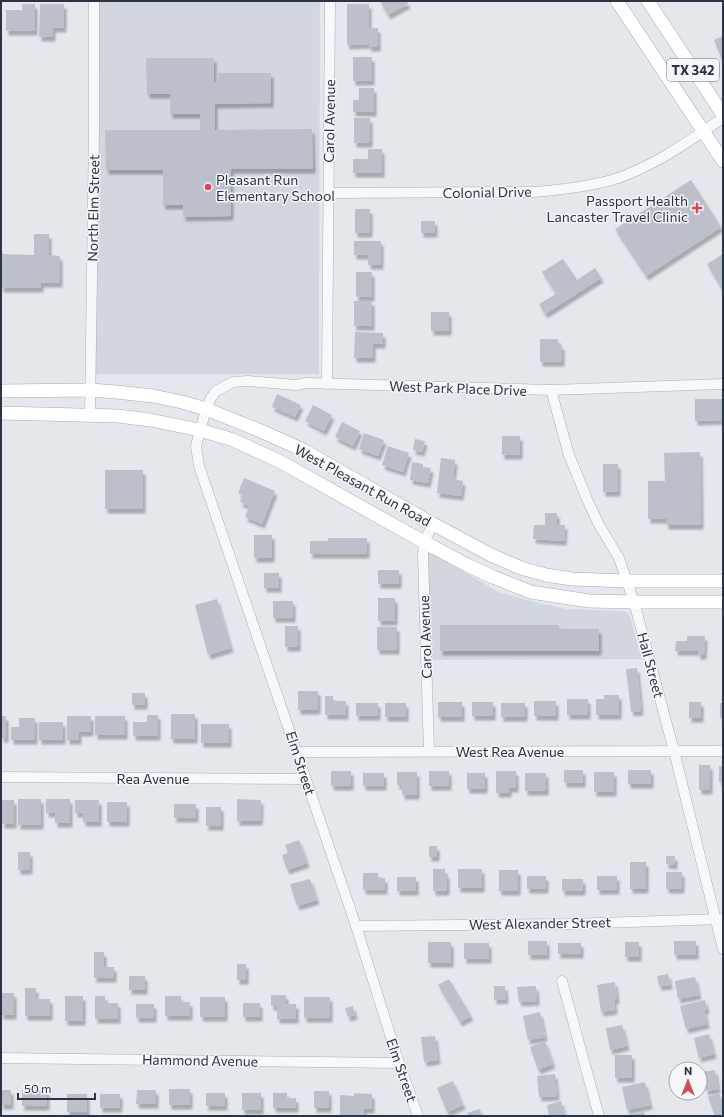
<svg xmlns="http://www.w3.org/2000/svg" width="724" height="1117" viewBox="0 0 724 1117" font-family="Commissioner,sans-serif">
<defs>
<filter id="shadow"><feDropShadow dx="2.5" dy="4.5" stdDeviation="1" flood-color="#0004"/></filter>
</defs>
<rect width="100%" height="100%" fill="#e4e7ec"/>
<g fill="#d2d6de">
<path d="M98 1H320L319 374H96Z"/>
<path d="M428 551 499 592 534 602 567 609 625 611 630 617 642 659 430 660Z"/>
</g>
<g fill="#bbc0ca" filter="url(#shadow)">
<path d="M380 1H407L408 4 388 15Z"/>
<path d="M22 4H35V31H6V10H22Z"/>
<path d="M40 4H64V28H53V37H39Z"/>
<path d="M347 4H369V28H378V47H369V44L347 45Z"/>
<path d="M723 36V63L714 40Z"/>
<rect x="353" y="57" width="19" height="24"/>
<path d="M146 58H214V82H218V73H271V103L215 104V130L312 129 313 169H231V216L183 217V205H163V170H106L105 130H200V114H170V94H147Z"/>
<path d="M359 88H374V112H353V100H359Z"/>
<rect x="354" y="118" width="16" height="25"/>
<path d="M368 149H382V173H353V159H368Z"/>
<path d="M691 180 721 227 646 276 615 229Z"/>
<rect x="355" y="209" width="15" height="24"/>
<rect x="421" y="221" width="14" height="12"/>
<path d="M34 234H49V255L60 256V283H41V288H1V254L34 255Z"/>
<path d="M354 241H381V265H368V255H354Z"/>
<path d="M723 254V291L707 264Z"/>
<path d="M563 259 577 280 595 268 601 278 545 314 539 304 556 294 542 272Z"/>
<rect x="356" y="272" width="16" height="25"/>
<rect x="354" y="301" width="18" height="25"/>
<rect x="431" y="312" width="18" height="19"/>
<path d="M355 332 383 333V344H373V358H354Z"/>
<path d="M540 339H558V345H562V362H540Z"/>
<path d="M277 394 301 405 295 417 272 407Z"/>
<path d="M695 399H723V420L695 421Z"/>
<path d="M313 405 332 415 324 431 305 421Z"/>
<path d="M342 422 360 431 353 446 335 437Z"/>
<path d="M364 433 384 440 378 456 359 449Z"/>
<rect x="502" y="436" width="18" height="19"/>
<path d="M415 439 425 441 422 452 413 450Z"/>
<path d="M388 446 409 453 403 472 382 465Z"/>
<path d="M700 452 701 525H666V519H648V481H665L664 453Z"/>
<path d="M441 458 455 460 453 479 463 481 461 496 437 493Z"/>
<path d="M412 462 423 464V467L431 468 428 483 410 480Z"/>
<rect x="603" y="464" width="15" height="28"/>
<rect x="105" y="470" width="38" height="39"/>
<path d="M244 478 275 491 262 524 245 517 249 506 240 502 243 495 238 493Z"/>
<path d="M545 513H557V525H565L564 541 533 539 534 525H545Z"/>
<rect x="254" y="535" width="18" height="23"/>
<path d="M328 538H367V554H310V541H328Z"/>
<rect x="378" y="570" width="21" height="14"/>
<rect x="264" y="573" width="15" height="15"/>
<rect x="378" y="598" width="17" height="23"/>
<path d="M217 599 231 648 208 655 195 605Z"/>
<rect x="273" y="601" width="20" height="17"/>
<path d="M440 625H559V629H599V651H440Z"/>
<rect x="285" y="626" width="13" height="21"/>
<rect x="377" y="627" width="20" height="23"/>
<path d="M687 636H705L704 655H698V651H675L676 641H687Z"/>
<path d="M637 668 641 711 631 712 626 669Z"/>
<rect x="298" y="691" width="20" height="19"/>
<rect x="132" y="693" width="13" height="12"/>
<path d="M604 695H619V715H596V699H604Z"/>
<path d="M325 696H333V701H346V715H325Z"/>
<rect x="567" y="699" width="21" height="16"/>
<rect x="534" y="701" width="22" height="15"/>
<rect x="438" y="702" width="24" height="15"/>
<rect x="472" y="702" width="21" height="14"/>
<rect x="689" y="702" width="12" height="16"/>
<rect x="356" y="703" width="22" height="13"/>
<rect x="385" y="703" width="21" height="14"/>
<rect x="501" y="703" width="24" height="14"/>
<rect x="720" y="703" width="3" height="15"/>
<rect x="171" y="714" width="24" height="25"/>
<path d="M147 715H158V736H133V722H147Z"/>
<rect x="1" y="716" width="5" height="22"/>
<path d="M67 716H91V732H79V740H67Z"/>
<rect x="95" y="716" width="30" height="19"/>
<path d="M19 718H35V740H11V727H19Z"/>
<rect x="39" y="722" width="24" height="18"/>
<rect x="201" y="724" width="28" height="19"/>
<rect x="699" y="765" width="11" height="25"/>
<rect x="719" y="766" width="4" height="16"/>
<rect x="564" y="770" width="19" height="13"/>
<rect x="628" y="770" width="23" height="14"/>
<rect x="331" y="771" width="20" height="15"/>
<rect x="429" y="771" width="20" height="15"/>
<path d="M496 771H516V788H509V793H496Z"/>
<path d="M397 772H417V795H402V785H397Z"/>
<rect x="594" y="772" width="20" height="20"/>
<rect x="363" y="773" width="21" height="13"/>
<rect x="467" y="773" width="18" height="16"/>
<rect x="525" y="773" width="21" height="18"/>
<rect x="18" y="799" width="23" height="26"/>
<path d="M46 799H70V823H55V813H46Z"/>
<path d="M237 799 261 800 260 821H237Z"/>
<path d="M1 800H14V824H2V819H1Z"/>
<path d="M75 800H99V822H83V813H75Z"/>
<rect x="107" y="802" width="20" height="20"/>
<rect x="174" y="804" width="22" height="14"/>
<rect x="206" y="807" width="15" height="19"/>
<path d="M299 840 307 863 287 870 282 855 288 853 285 845Z"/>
<rect x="429" y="846" width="8" height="11"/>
<rect x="18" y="852" width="12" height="18"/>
<path d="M666 856H675V865L666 864Z"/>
<rect x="630" y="862" width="16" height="27"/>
<path d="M433 869H445V874H447V891H433Z"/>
<rect x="458" y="869" width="24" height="19"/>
<rect x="499" y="870" width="19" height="21"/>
<rect x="666" y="872" width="16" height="17"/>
<path d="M363 873H378V878H385V890H363Z"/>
<rect x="527" y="876" width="19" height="13"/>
<rect x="597" y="876" width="20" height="14"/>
<rect x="397" y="877" width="19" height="14"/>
<path d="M310 879 317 900 297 906 290 884Z"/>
<rect x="562" y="879" width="21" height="12"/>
<rect x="528" y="941" width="19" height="14"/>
<rect x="674" y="941" width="22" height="14"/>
<rect x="428" y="942" width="23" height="21"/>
<rect x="625" y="942" width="14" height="15"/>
<rect x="464" y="943" width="25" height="16"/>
<rect x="558" y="943" width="23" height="11"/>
<path d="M94 952H104V967H114V978H94Z"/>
<rect x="237" y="964" width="9" height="16"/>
<path d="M668 974 670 985 659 986 657 976Z"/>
<rect x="129" y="976" width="16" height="14"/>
<path d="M695 977 699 995 678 999 675 981Z"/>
<path d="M449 979 471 1016 460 1022 438 985Z"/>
<path d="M615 982 617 999 614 1000 615 1010 601 1012 597 985Z"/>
<path d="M494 986H505L506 999 494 1000Z"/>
<path d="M536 986 537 1001 519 1002 517 987Z"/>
<path d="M25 988H36L35 999H50V1016H25Z"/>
<rect x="1" y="993" width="13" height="22"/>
<path d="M271 995H286V1004H296V1019H277V1006H271Z"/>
<rect x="65" y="996" width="18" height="25"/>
<path d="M95 996H105V1003H118V1019H95Z"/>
<path d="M165 996H181V1002H190V1016H165Z"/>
<rect x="200" y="997" width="25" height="20"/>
<rect x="304" y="997" width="26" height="21"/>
<path d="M705 1000 707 1009 704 1010 707 1024 686 1029 680 1006Z"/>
<rect x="243" y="1003" width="17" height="14"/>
<rect x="136" y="1004" width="18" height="14"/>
<path d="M353 1006 355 1015 348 1017 345 1008Z"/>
<path d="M540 1012 545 1037 528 1040 523 1016Z"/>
<path d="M622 1025 627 1046 610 1050 606 1028Z"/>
<path d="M709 1034 714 1054 699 1058 694 1038Z"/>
<path d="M435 1036 438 1060 424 1062 421 1037Z"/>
<path d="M545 1041 553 1064 538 1070 530 1047Z"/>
<rect x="615" y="1055" width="17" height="23"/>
<path d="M715 1070 718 1089 706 1091 702 1072Z"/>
<path d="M555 1074 557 1096 539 1097 537 1076Z"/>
<path d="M453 1081 463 1105 447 1112 437 1088Z"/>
<path d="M645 1082 650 1105 627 1110 622 1087Z"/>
<rect x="169" y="1089" width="21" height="16"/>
<rect x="1" y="1090" width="10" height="15"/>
<rect x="22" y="1090" width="25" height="16"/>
<path d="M137 1090H156V1104H136Z"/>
<rect x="314" y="1091" width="15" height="17"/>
<rect x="206" y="1093" width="19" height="13"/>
<rect x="242" y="1093" width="19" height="17"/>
<path d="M273 1093H287V1098H296V1108H273Z"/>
<path d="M354 1093 372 1094V1109H364V1115L340 1116V1095L354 1096Z"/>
<path d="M719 1093 723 1104V1116H715L708 1097Z"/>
<rect x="67" y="1094" width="20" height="18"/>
<rect x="100" y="1094" width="20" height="14"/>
<path d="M561 1101 565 1116H549L547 1105Z"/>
<path d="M480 1109 482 1116H468L467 1113Z"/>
<path d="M644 1112 645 1116H626V1115Z"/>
</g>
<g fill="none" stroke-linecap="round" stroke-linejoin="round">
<defs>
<g id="minor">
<path d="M329 193 533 192C560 190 586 187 612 180 653 167 688 142 723 118"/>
<path d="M327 384 330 1"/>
<path d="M551 390 569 455 587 499 598 523 619 558 634 602 674 751 723 949"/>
<path d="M90 415 94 131V1"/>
<path d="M429 751 423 555 424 542 433 524"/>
<path d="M297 752 723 751"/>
<path d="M1 777 306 779"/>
<path d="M356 926 568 924 723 919"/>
<path d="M562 981 599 1116"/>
<path d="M1 1058 399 1063"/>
<path d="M418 1116 399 1063 356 926 199 466 196 446 206 409 211 398 216 391 233 382 248 381 296 385 306 383 551 390 723 384"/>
</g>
<g id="major">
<path d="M617 1 723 161"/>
<path d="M648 1 723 115"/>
<path d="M1 391 90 390 116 392 153 396 182 402 206 409 261 431 303 450 433 524 491 555 521 568 546 575 572 579 627 581H723"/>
<path d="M1 413 118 416 150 420 200 430 233 440 279 461 424 542 467 565 493 577 531 592 589 601 634 602H723"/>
</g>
</defs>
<use href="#minor" stroke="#a9aeb7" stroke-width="11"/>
<use href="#major" stroke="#a3abb8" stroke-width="14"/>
<use href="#minor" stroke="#f7f8fa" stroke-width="10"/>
<use href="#major" stroke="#fff" stroke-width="13"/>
</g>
<g fill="#d1495b" stroke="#f4f6f9" stroke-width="1.5">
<circle cx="208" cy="187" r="4"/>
<path d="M695 202h4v4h4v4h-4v4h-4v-4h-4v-4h4z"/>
</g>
<g text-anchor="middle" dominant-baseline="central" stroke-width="3" stroke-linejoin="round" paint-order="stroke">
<rect fill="#f4f6f9" stroke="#676e7b" stroke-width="1" x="667" y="59" width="52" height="22" rx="3"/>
<g font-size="13" font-weight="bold" fill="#2b3445">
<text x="693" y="70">TX 342</text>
</g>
<g font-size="14" fill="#2b3445" stroke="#f4f6f9">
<text transform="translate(329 121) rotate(-89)">Carol Avenue</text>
<text transform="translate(487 192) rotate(-1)">Colonial Drive</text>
<text transform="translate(93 208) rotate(-89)">North Elm Street</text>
<text transform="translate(458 388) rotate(2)">West Park Place Drive</text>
<text transform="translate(363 485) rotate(29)">West Pleasant Run Road</text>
<text transform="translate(425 637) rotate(-92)">Carol Avenue</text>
<text transform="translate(651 665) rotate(75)">Hall Street</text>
<text x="510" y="751">West Rea Avenue</text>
<text transform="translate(301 763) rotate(72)">Elm Street</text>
<text x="153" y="778">Rea Avenue</text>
<text transform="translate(540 923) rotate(-1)">West Alexander Street</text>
<text transform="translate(200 1060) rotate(1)">Hammond Avenue</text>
<text transform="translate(402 1070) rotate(71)">Elm Street</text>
</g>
<g font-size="14" fill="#2b3445" stroke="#f4f6f9" text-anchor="start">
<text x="216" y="179">Pleasant Run<tspan x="216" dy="16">Elementary School</tspan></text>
<text x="688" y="200" text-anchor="end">Passport Health<tspan x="688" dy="16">Lancaster Travel Clinic</tspan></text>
</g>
</g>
<rect width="724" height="1117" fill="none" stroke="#2b3445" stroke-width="4"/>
<g transform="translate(688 1081)"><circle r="19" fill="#f4f6f9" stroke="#a4a8b1"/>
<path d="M0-3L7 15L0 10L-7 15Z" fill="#d1495b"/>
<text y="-6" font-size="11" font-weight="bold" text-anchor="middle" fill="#2b3445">N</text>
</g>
<path d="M18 1093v6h77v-6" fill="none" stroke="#2b3445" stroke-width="2"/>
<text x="24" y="1093" font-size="12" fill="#2b3445" stroke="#f4f6f9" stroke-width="3" paint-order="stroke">50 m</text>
</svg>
